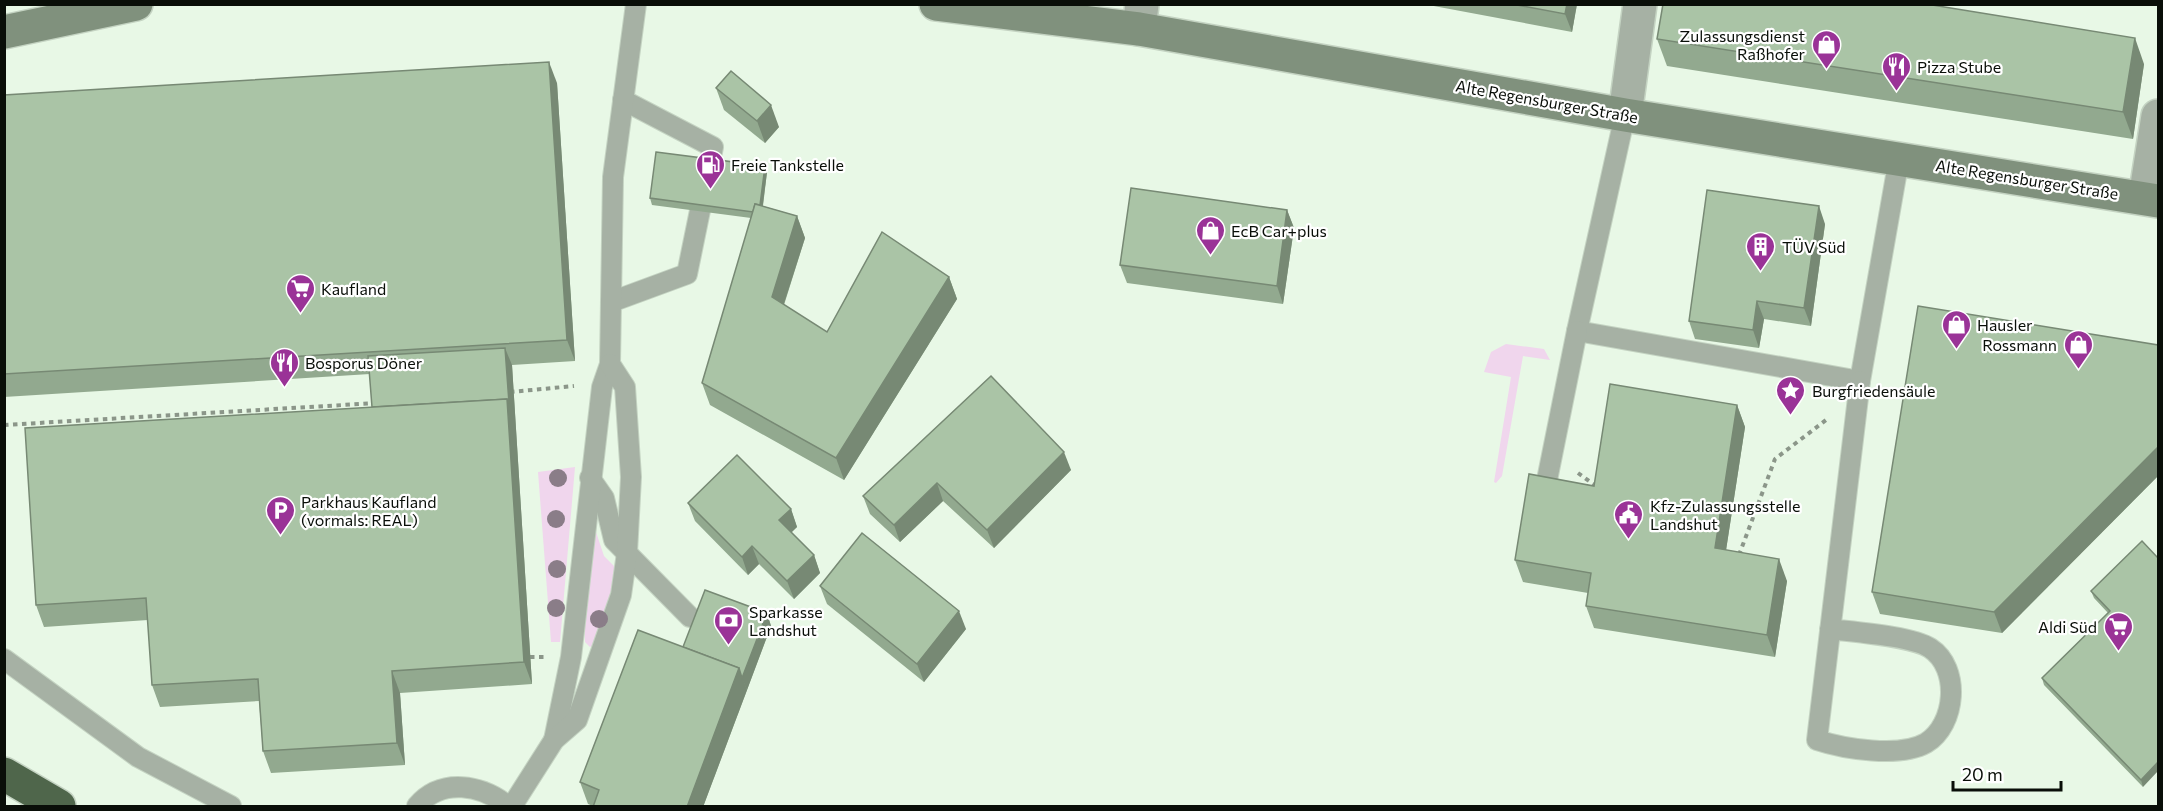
<svg xmlns="http://www.w3.org/2000/svg" width="2163" height="811" viewBox="0 0 2163 811" font-family="Commissioner,sans-serif">
<rect width="100%" height="100%" fill="#e8f8e6"/>
<g fill="#f0d6ed">
<path d="M1506 344 1544 349 1550 360 1523 356 1502 476 1496 483 1494 482 1511 377 1484 372 1491 352Z"/>
<path d="M575 467 560 642H551L538 472Z"/>
<path d="M594 526 604 556 617 569 597 643 590 647 585 642 584 620Z"/>
</g>
<g fill="none" stroke-linecap="round" stroke-linejoin="round">
<defs>
<g id="lane">
<path d="M1625 115 1577 331 1860 381 1899 159"/>
<path d="M611 302 687 274 713 147 623 100"/>
<path d="M590 478 604 498 614 540 690 617"/>
<path d="M1547 480 1577 331"/>
<path d="M1830 629C1854 632 1912 636 1930 648 1961 668 1956 725 1926 743 1900 758 1844 749 1817 740L1860 381"/>
<path d="M4 659 138 757 231 806"/>
<path d="M554 740 571 657 602 387 610 364 613 177 636 4"/>
<path d="M417 806C442 777 482 785 508 806"/>
<path d="M512 806 554 740 577 720 621 595 627 553 631 477 625 387 610 364"/>
</g>
<g id="street">
<path d="M1139 29 1142 4"/>
<path d="M1625 115 1640 4"/>
<path d="M2145 198 2158 116"/>
</g>
<g id="secondary">
<path d="M936 4 1139 29 1625 115 2158 201"/>
<path d="M4 32 136 4"/>
</g>
<path id="highway" d="M4 774 59 806"/>
</defs>
<use href="#lane" stroke="#c4d3c2" stroke-width="22"/>
<use href="#street" stroke="#c4d3c2" stroke-width="36"/>
<use href="#secondary" stroke="#c4d3c2" stroke-width="36"/>
<use href="#highway" stroke="#c4d3c2" stroke-width="36"/>
<g stroke="#8b9689" stroke-width="4" stroke-dasharray="4.5 4.5" stroke-linecap="butt">
<path d="M510 392 574 386"/>
<path d="M4 425 377 403"/>
<path d="M1578 473 1596 486"/>
<path d="M1739 555 1775 459 1826 420"/>
<path d="M530 657H544"/>
</g>
<use href="#lane" stroke="#a6b1a4" stroke-width="20"/>
<use href="#street" stroke="#a6b1a4" stroke-width="33"/>
<use href="#secondary" stroke="#80917d" stroke-width="33"/>
<use href="#highway" stroke="#4f664b" stroke-width="33"/>
</g>
<g fill="#8a7d88">
<circle cx="558" cy="478" r="9"/>
<circle cx="556" cy="519" r="9"/>
<circle cx="557" cy="569" r="9"/>
<circle cx="556" cy="608" r="9"/>
<circle cx="599" cy="619" r="9"/>
</g>
<g fill="#92a98f">
<path d="M1423 4H1577L1572 32Z"/>
<path d="M1657 39 2144 64 2133 139 1667 66Z"/>
<path d="M557 83 575 361 512 365 532 684 400 693 405 765 271 773 263 751 259 701 160 707 152 685 148 620 44 627 36 605 372 407 370 374 4 397V95Z"/>
<path d="M716 88 779 127 765 143 724 110Z"/>
<path d="M767 172 763 206 797 216 805 238 784 305 827 332 949 277 957 299 844 480 710 405 702 383 751 218 652 205 650 198Z"/>
<path d="M1287 210 1294 228 1283 304 1127 283 1120 265Z"/>
<path d="M1825 224 1811 326 1764 319 1759 348 1695 339 1689 321Z"/>
<path d="M2158 345V476L2002 633 1880 614 1872 592Z"/>
<path d="M991 376 1071 470 994 548 943 501 900 542 870 514 863 496Z"/>
<path d="M1737 405 1745 427 1726 550 1787 581 1775 657 1594 628 1586 606 1588 593 1523 582 1515 560 1594 486Z"/>
<path d="M688 503 791 509 797 527 791 532 814 555 820 573 794 599 759 564 748 575 695 521Z"/>
<path d="M2142 541 2143 787 2044 685 2042 678 2108 613 2094 598 2091 591Z"/>
<path d="M820 586 966 629 924 682 827 604Z"/>
<path d="M767 613 771 626 703 807 593 806 588 804 580 782 683 647Z"/>
</g>
<g fill="#778974">
<path d="M1567 4H1577L1572 32 1565 14Z"/>
<path d="M2135 38 2144 64 2133 139 2123 112Z"/>
<path d="M549 62 557 83 575 361 567 340Z"/>
<path d="M771 105 779 127 765 143 757 121Z"/>
<path d="M765 166 767 172 761 219 759 212Z"/>
<path d="M1819 206 1825 224 1811 326 1804 308Z"/>
<path d="M1287 210 1294 228 1283 304 1277 286Z"/>
<path d="M797 216 805 238 779 319 772 297Z"/>
<path d="M949 277 957 299 844 480 836 458Z"/>
<path d="M1757 301 1764 319 1759 348 1753 330Z"/>
<path d="M505 348 512 365 532 684 524 662 507 399Z"/>
<path d="M1737 405 1745 427 1723 570 1715 548Z"/>
<path d="M2158 447V476L2002 633 1994 612Z"/>
<path d="M1064 452 1071 470 994 548 987 530Z"/>
<path d="M937 483 943 501 900 542 894 525Z"/>
<path d="M791 509 797 527 786 538 779 520Z"/>
<path d="M752 546 759 564 748 575 742 557Z"/>
<path d="M814 555 820 573 794 599 787 581Z"/>
<path d="M1779 559 1787 581 1775 657 1767 635Z"/>
<path d="M959 611 966 629 924 682 917 664Z"/>
<path d="M767 613 771 626 747 690 742 678Z"/>
<path d="M739 668 747 690 703 807H687Z"/>
<path d="M392 671 400 693 405 765 397 743Z"/>
<path d="M2158 762V771L2143 787 2141 780Z"/>
</g>
<g fill="#aac4a6" stroke="#778974" stroke-width="1.5">
<path d="M1512 4H1567L1565 14Z"/>
<path d="M1663 4H1926L2135 38 2123 112 1657 39Z"/>
<path d="M549 62 567 340 4 374V95Z"/>
<path d="M731 71 771 105 757 121 716 88Z"/>
<path d="M656 152 765 166 760 205 755 204 753 212 650 198Z"/>
<path d="M1131 188 1287 210 1277 286 1120 265Z"/>
<path d="M1707 190 1819 206 1804 308 1757 301 1753 330 1689 321Z"/>
<path d="M755 204 797 216 772 297 827 332 882 232 949 277 836 458 702 383Z"/>
<path d="M1918 306 2158 345V447L1994 612 1872 592Z"/>
<path d="M505 348 509 403 507 399 372 407 368 356Z"/>
<path d="M991 376 1064 452 987 530 937 483 894 525 863 496Z"/>
<path d="M1610 384 1737 405 1715 548 1779 559 1767 635 1586 606 1591 573 1515 560 1529 474 1594 486Z"/>
<path d="M507 399 524 662 392 671 397 743 263 751 258 679 152 685 146 598 36 605 25 428Z"/>
<path d="M737 455 791 509 779 520 814 555 787 581 752 546 742 557 688 503Z"/>
<path d="M862 533 959 611 917 664 820 586Z"/>
<path d="M2142 541 2158 558V762L2141 780 2042 678 2110 611 2091 591Z"/>
<path d="M705 590 767 613 742 678 739 668 683 647Z"/>
<path d="M638 630 739 668 687 807H593L599 790 580 782Z"/>
</g>
<defs>
<symbol id="shop-pin" viewBox="-11 -11 22 30"><path d="M0 17L-7.5 6A9.5 9.5 0 1 1 7.5 6Z" fill="#9a3397" stroke="#fff"/><path d="M-5-2.5h2.3a2.7 3.5 0 0 1 5.4 0H5L5.5 6h-11ZM-1.5-2.5h3a1.5 2.3 0 0 0-3 0Z" fill="#fff"/></symbol>
<symbol id="restaurant-pin" viewBox="-11 -11 22 30"><path d="M0 17L-7.5 6A9.5 9.5 0 1 1 7.5 6Z" fill="#9a3397" stroke="#fff"/><path d="M-5-6h1v4h1v-4h1v4h1v-4h1v5L-1.5 .5V6h-2V.5L-5-1ZM5-6V6H3V1.5H1.5Q1.5-4 5-6Z" fill="#fff"/></symbol>
<symbol id="fuel-pin" viewBox="-11 -11 22 30"><path d="M0 17L-7.5 6A9.5 9.5 0 1 1 7.5 6Z" fill="#9a3397" stroke="#fff"/><path d="M-5.5-6h7V0h2V4h1.3V-2.5L3-4.5l.8-.8L6-3V5H2.5V1h-1V6h-7ZM-4.2-4.7v3.2H.2V-4.7Z" fill="#fff"/></symbol>
<symbol id="building-pin" viewBox="-11 -11 22 30"><path d="M0 17L-7.5 6A9.5 9.5 0 1 1 7.5 6Z" fill="#9a3397" stroke="#fff"/><path d="M-4-6H4V6H1V3H-1V6H-4ZM-2.5-4.3h1.7v1.8h-1.7ZM.8-4.3h1.7v1.8H.8ZM-2.5-1h1.7V.8h-1.7ZM.8-1h1.7V.8H.8Z" fill="#fff"/></symbol>
<symbol id="supermarket-pin" viewBox="-11 -11 22 30"><path d="M0 17L-7.5 6A9.5 9.5 0 1 1 7.5 6Z" fill="#9a3397" stroke="#fff"/><path d="M-6-5.5h2.5l.6 2H6L4.5 2H-2.5L-4.4-4H-6ZM-1.5 3.2a1.3 1.3 0 1 0 .1 0ZM3 3.2a1.3 1.3 0 1 0 .1 0Z" fill="#fff"/></symbol>
<symbol id="sight-pin" viewBox="-11 -11 22 30"><path d="M0 17L-7.5 6A9.5 9.5 0 1 1 7.5 6Z" fill="#9a3397" stroke="#fff"/><path d="M0-6L1.8-2.2L6-1.7L2.9 1.2L3.7 5.4L0 3.3L-3.7 5.4L-2.9 1.2L-6-1.7L-1.8-2.2Z" fill="#fff"/></symbol>
<symbol id="parking-pin" viewBox="-11 -11 22 30"><path d="M0 17L-7.5 6A9.5 9.5 0 1 1 7.5 6Z" fill="#9a3397" stroke="#fff"/><path d="M-3.5-5.5H1a3.5 3.5 0 0 1 0 7H-1V5.5H-3.5ZM-1-3.4V-.6H.8a1.4 1.4 0 0 0 0-2.8Z" fill="#fff"/></symbol>
<symbol id="civic-pin" viewBox="-11 -11 22 30"><path d="M0 17L-7.5 6A9.5 9.5 0 1 1 7.5 6Z" fill="#9a3397" stroke="#fff"/><path d="M-.6-6.5H3V-4.5H.6V-3L4-1V1h2V6H-6V1h2V-1L-.6-3ZM-1.2 2.5V6h2.4V2.5Z" fill="#fff"/></symbol>
<symbol id="bank-pin" viewBox="-11 -11 22 30"><path d="M0 17L-7.5 6A9.5 9.5 0 1 1 7.5 6Z" fill="#9a3397" stroke="#fff"/><path d="M-6-4H6V4H-6ZM0-2.3a2.3 2.3 0 1 0 0 4.6a2.3 2.3 0 1 0 0-4.6Z" fill="#fff"/></symbol>
</defs>
<g fill-rule="evenodd">
<use href="#shop-pin" x="1810" y="28" width="33" height="45"/>
<use href="#restaurant-pin" x="1880" y="50" width="33" height="45"/>
<use href="#fuel-pin" x="694" y="148" width="33" height="45"/>
<use href="#shop-pin" x="1194" y="214" width="33" height="45"/>
<use href="#building-pin" x="1744" y="230" width="33" height="45"/>
<use href="#supermarket-pin" x="284" y="272" width="33" height="45"/>
<use href="#shop-pin" x="1940" y="308" width="33" height="45"/>
<use href="#shop-pin" x="2062" y="328" width="33" height="45"/>
<use href="#restaurant-pin" x="268" y="346" width="33" height="45"/>
<use href="#sight-pin" x="1774" y="374" width="33" height="45"/>
<use href="#parking-pin" x="264" y="494" width="33" height="45"/>
<use href="#civic-pin" x="1612" y="498" width="33" height="45"/>
<use href="#bank-pin" x="712" y="604" width="33" height="45"/>
<use href="#supermarket-pin" x="2102" y="610" width="33" height="45"/>
</g>
<g text-anchor="middle" dominant-baseline="central" stroke-width="4.5" stroke-linejoin="round" paint-order="stroke">
<g font-size="16" fill="#090e08" stroke="#fff" text-anchor="start">
<text x="1805" y="35" text-anchor="end">Zulassungsdienst<tspan x="1805" dy="18">Raßhofer</tspan></text>
<text x="1917" y="66">Pizza Stube</text>
<text x="731" y="164">Freie Tankstelle</text>
<text x="1231" y="230">EcB Car+plus</text>
<text x="1782" y="246">TÜV Süd</text>
<text x="321" y="288">Kaufland</text>
<text x="1977" y="324">Hausler</text>
<text x="2057" y="344" text-anchor="end">Rossmann</text>
<text x="305" y="362">Bosporus Döner</text>
<text x="1812" y="390">Burgfriedensäule</text>
<text x="301" y="501">Parkhaus Kaufland<tspan x="301" dy="18">(vormals: REAL)</tspan></text>
<text x="1650" y="505">Kfz-Zulassungsstelle<tspan x="1650" dy="18">Landshut</tspan></text>
<text x="749" y="611">Sparkasse<tspan x="749" dy="18">Landshut</tspan></text>
<text x="2097" y="626" text-anchor="end">Aldi Süd</text>
</g>
<g font-size="16" fill="#090e08" stroke="#fff">
<text transform="translate(1547 101) rotate(10)">Alte Regensburger Straße</text>
<text transform="translate(2027 179) rotate(9)">Alte Regensburger Straße</text>
</g>
</g>
<rect width="2163" height="811" fill="none" stroke="#090e08" stroke-width="12"/>
<path d="M1953 781v9h108v-9" fill="none" stroke="#090e08" stroke-width="3"/>
<text x="1962" y="781" font-size="18" fill="#090e08" stroke="#ffffff" stroke-width="4.5" paint-order="stroke">20 m</text>
</svg>
